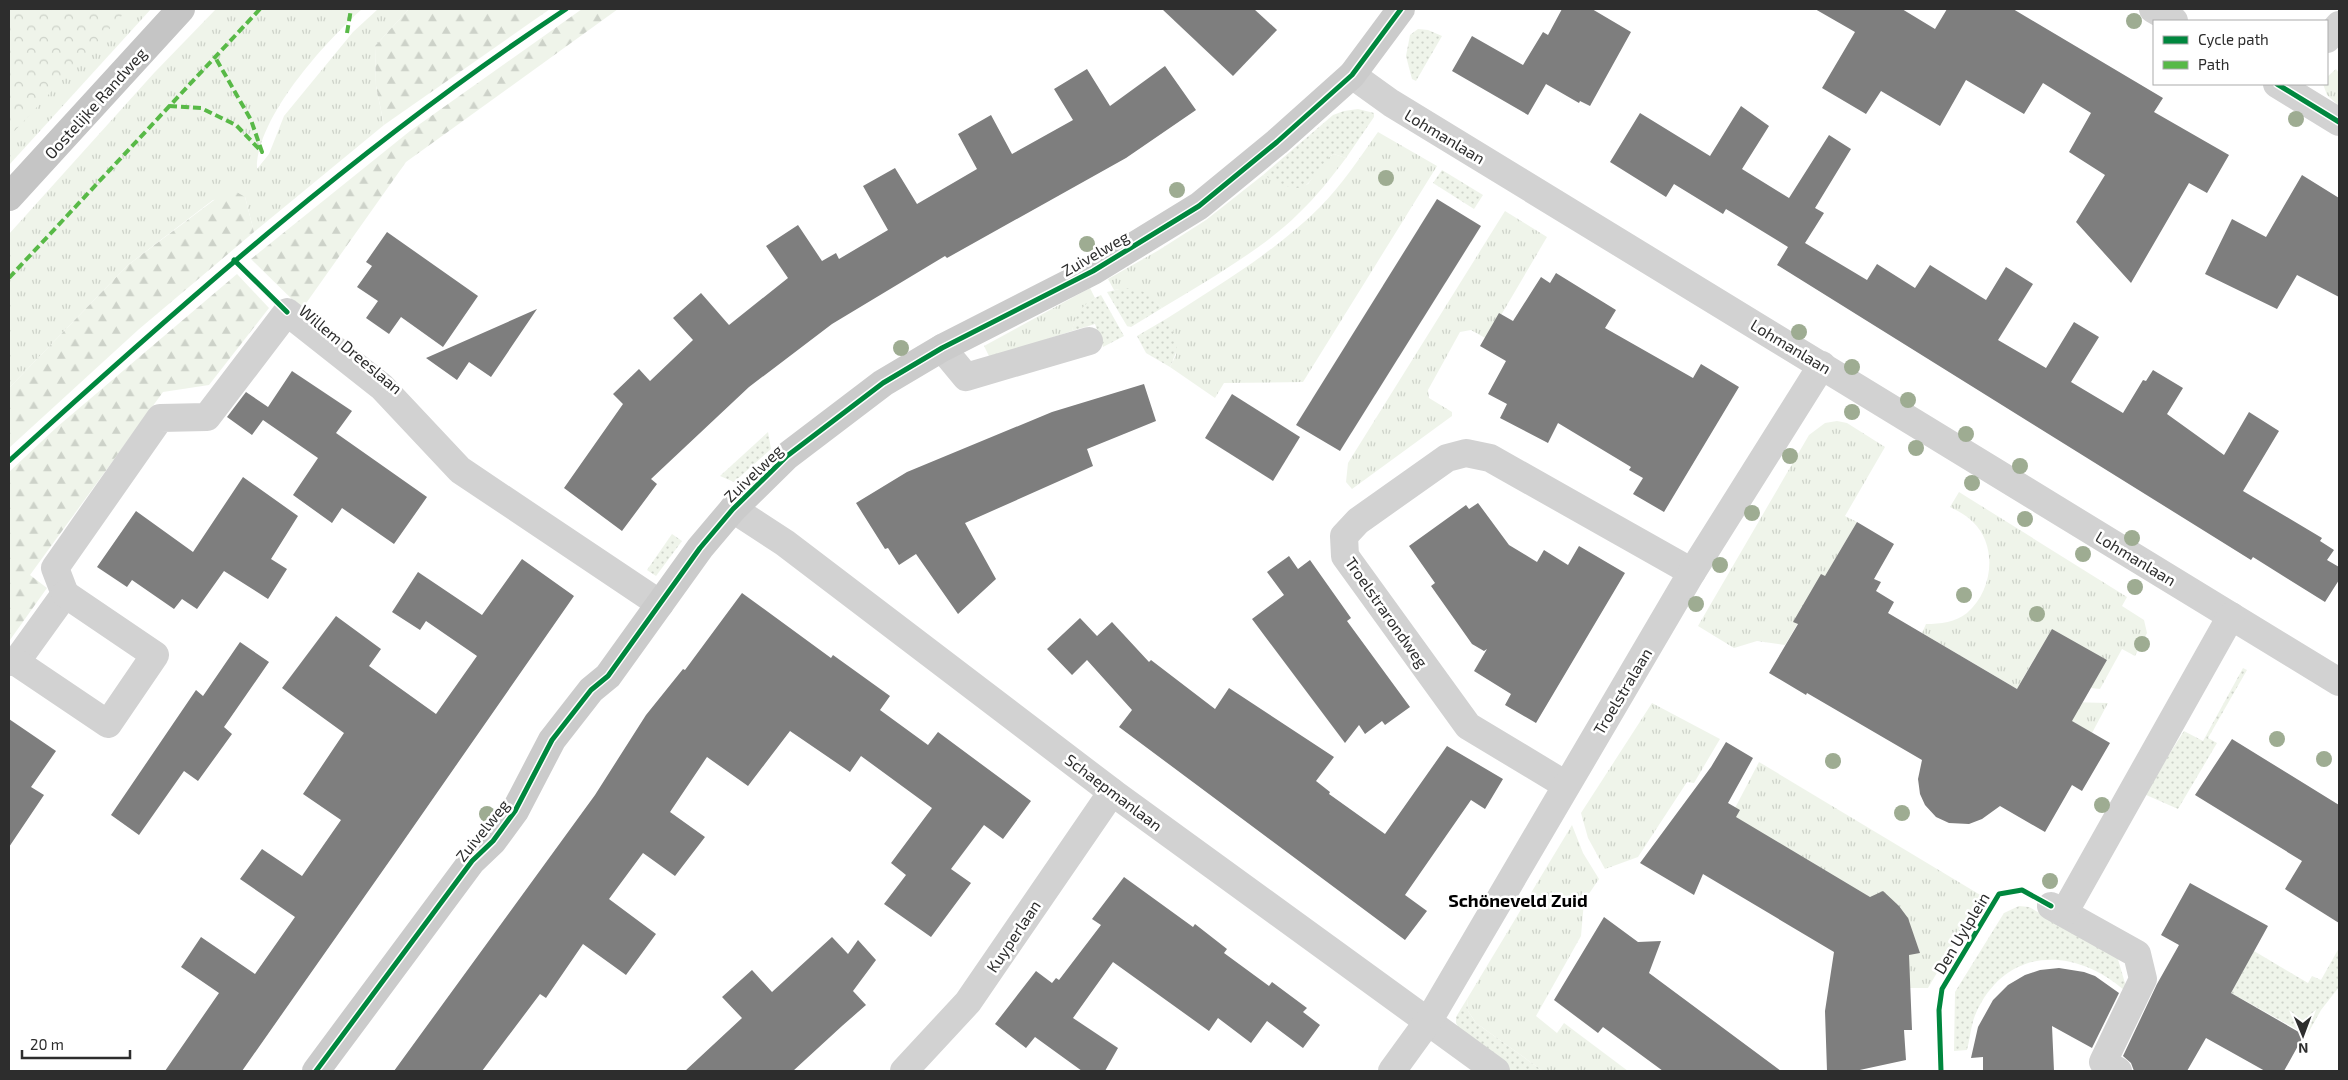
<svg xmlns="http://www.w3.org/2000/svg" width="2348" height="1080" viewBox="0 0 2348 1080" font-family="'Exo 2',sans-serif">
<defs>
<pattern id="grass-tufts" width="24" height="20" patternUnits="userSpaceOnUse" patternTransform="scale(1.25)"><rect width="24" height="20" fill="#eff4ea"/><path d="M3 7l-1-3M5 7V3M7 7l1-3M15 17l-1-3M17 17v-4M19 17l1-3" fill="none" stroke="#cdd2c9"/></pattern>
<pattern id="forest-firs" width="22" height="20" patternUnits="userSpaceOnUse" patternTransform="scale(1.25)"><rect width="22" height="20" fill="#eff4ea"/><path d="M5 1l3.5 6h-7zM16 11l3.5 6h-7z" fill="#cdd2c9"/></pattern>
<pattern id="park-crowns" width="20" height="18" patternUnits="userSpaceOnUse" patternTransform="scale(1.25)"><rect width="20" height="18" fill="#eff4ea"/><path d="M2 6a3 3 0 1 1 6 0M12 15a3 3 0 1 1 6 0" fill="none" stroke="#cdd2c9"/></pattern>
<pattern id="garden-dots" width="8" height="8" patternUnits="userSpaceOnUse" patternTransform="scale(1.25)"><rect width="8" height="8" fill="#eff4ea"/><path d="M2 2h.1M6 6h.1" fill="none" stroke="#cdd2c9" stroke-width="1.8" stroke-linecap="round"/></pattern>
</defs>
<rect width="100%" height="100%" fill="#fff"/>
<g fill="url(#grass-tufts)">
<path d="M9 9H151L9 165Z"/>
<path d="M216 9H362C325 42 256 118 257 169L269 154 284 116 353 32 378 9H409L375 46 376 86 384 125 254 232 245 197 213 200 128 265 9 388V234L154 73Z"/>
<path d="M2336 69 2339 73V106L2327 95 2323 84H2327V77Z"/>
<path d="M1378 132 1437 166 1303 382 1224 383 1215 398 1170 367 1176 355 1166 319C1219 285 1275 252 1320 207 1342 185 1360 157 1378 132Z"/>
<path d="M1334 154 1346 158C1331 178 1316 197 1298 214 1263 249 1205 282 1162 308 1151 295 1132 287 1114 290L1108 279 1159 250 1206 220 1263 175 1296 188 1308 184 1327 158Z"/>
<path d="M1505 211 1547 237 1487 339 1471 330 1460 332 1428 390 1429 398 1452 412V416L1352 489 1346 482 1348 463Z"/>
<path d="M1090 288 1095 298C1081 307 1076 315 1072 331L993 357 989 356 984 346Z"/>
<path d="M1837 421 1847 423 1885 447 1845 516 1857 522 1785 645 1757 641 1734 648 1698 626 1809 435 1825 423Z"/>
<path d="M1959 492 2127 597 2122 606 2144 620 2147 633 2135 656 2122 649 2100 689 2091 688 2036 656 2023 678 2067 702 2108 703 2092 733 1922 633 1926 624C1940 624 1956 622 1967 613 1993 591 1998 546 1973 522 1966 515 1958 511 1950 507Z"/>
<path d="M1652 703 1720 739 1694 783 1687 782 1638 857 1605 869 1588 838 1581 813Z"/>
<path d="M1759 762 1982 896 1928 988H1899L1722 833Z"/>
<path d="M1572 825 1583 853 1599 879 1584 901 1581 936 1536 1016 1557 1033 1564 1023 1628 1071H1543L1476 1023 1468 1011 1467 999Z"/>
</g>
<g fill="url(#forest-firs)">
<path d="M409 9H550L384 125 376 86 375 46Z"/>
<path d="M582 9H618L406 162 302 309 251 259 410 131Z"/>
<path d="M230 188 245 197 254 232 138 330 9 448V388L128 265Z"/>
<path d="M237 274 269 308 209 385 163 392 30 575 47 588 10 640 9 639V472L57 427Z"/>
</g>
<path fill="url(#park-crowns)" d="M9 9H128L9 137Z"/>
<g fill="url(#garden-dots)">
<path d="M1418 29 1428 30 1442 36 1416 81 1412 79 1406 56 1410 35Z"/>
<path d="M1358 109 1374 113V117L1346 158 1334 154C1320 161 1313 188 1297 188 1286 188 1272 179 1263 175L1333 115 1344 111Z"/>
<path d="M1442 170 1483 195 1474 209 1433 183Z"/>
<path d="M1124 288C1143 289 1149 293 1162 308L1131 327 1127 326 1107 292Z"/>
<path d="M1101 295 1124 336 1103 347 1095 324 1072 331C1076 312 1084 303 1101 295Z"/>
<path d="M1166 319C1179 338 1180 346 1170 367L1146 353 1137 336Z"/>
<path d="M768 432 771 449 734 482 720 476Z"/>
<path d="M672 534 682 541 656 576 647 570Z"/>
<path d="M2243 668 2247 670 2208 738 2217 743 2178 809 2144 794 2184 731 2203 741Z"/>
<path d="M2019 906 2029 907 2117 956 2127 990H2124C2073 946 2006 947 1976 1013 1971 1024 1970 1039 1967 1050L1954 1051 1955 992 2004 913Z"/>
<path d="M2339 948V987L2321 1010 2307 1035 2231 993 2254 951 2308 983 2312 976 2321 980Z"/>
<path d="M1467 999 1468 1011 1476 1023 1543 1071H1510L1462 1034 1456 1023V1017Z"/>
</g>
<g fill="#7e7e7e">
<path d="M1162 9H1254L1277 30 1233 76Z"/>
<path d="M1562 9H1592L1631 32 1590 106 1580 101 1579 103 1546 84 1528 115 1452 71 1472 36 1523 65 1543 32 1548 35Z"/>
<path d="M1815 9H1902L1935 29 1947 9H2013L2163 98 2154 112 2229 155 2207 193 2189 183 2131 283 2076 222 2105 175 2069 152 2091 113 2043 83 2024 114 1966 80 1940 126 1881 91 1866 114 1822 88 1855 32Z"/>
<path d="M1165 66 1196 110 1126 158 947 258 945 256 832 324 749 387 651 479 657 484 622 531 564 488 623 404 613 394 639 369 650 381 693 340 673 318 701 293 729 325 788 278 766 246 798 225 822 261 836 253 839 259 888 230 863 186 895 168 917 204 977 169 958 134 991 115 1012 154 1073 120 1054 89 1087 69 1110 106Z"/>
<path d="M1741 106 1769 126 1742 169 1789 198 1829 135 1851 149 1815 208 1824 213 1805 243 1867 280 1877 264 1915 288 1930 265 1986 300 2006 267 2033 284 1998 340 2046 368 2074 322 2099 337 2071 382 2123 413 2143 380 2146 381 2153 370 2183 388 2167 414 2224 455 2249 412 2279 431 2243 491 2322 538 2320 541 2334 550 2327 560 2339 567V580L2325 602 2253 557 2251 560 1777 265 1788 247 1726 209 1723 214 1674 184 1666 197 1610 162 1640 113 1710 156Z"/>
<path d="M2302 175 2339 198V297L2297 275 2277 309 2205 274 2232 219 2266 237Z"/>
<path d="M1437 199 1481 226 1340 451 1296 425Z"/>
<path d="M387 232 478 296 443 347 401 317 389 334 366 318 378 301 357 287 372 266 366 262Z"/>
<path d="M1556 273 1616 310 1605 328 1693 378 1701 364 1739 387 1664 512 1633 494 1643 478 1629 470 1631 467 1558 423 1548 443 1500 418 1507 404 1488 394 1506 361 1480 346 1499 313 1513 321 1541 277 1550 283Z"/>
<path d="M537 309 491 377 469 362 457 380 426 358Z"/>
<path d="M292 371 352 411 336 433 427 497 394 544 342 508 332 523 293 495 318 458 263 420 252 435 227 417 246 392 268 407Z"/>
<path d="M1144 384 1156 421 1087 449 1093 466 965 523 996 579 958 614 916 554 899 565 888 548 885 549 856 503 907 472 1052 412Z"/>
<path d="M1232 394 1300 437 1273 481 1205 438Z"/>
<path d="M243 477 298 516 271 559 287 569 268 599 224 571 197 609 182 599 174 609 132 580 127 587 97 567 136 511 193 552Z"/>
<path d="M1478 503 1509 545 1537 562 1544 550 1568 565 1579 546 1625 573 1536 723 1505 705 1511 694 1474 671 1487 649 1484 651 1472 644 1431 586 1435 583 1409 546 1466 505 1469 509Z"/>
<path d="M1857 522 1894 544 1874 579 1881 582 1876 591 1894 602 1888 613 2017 689 2052 629 2107 660 2072 721 2110 743 2082 791 2072 785 2045 832 2000 806 1982 819 1969 824 1949 823 1936 817 1925 805 1920 794 1918 779 1922 760 1807 693 1806 695 1769 673 1798 624 1793 622 1821 574 1825 576Z"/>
<path d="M1289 556 1298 569 1310 560 1351 618 1347 621 1410 707 1385 725 1382 721 1365 734 1359 725 1345 743 1252 619 1284 595 1267 572Z"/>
<path d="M522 559 574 596 393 856 242 1071H165L219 993 181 967 201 937 255 974 295 917 240 879 262 849 302 876 341 820 303 794 344 733 282 688 336 616 381 649 369 666 436 714 477 656 426 621 420 630 392 612 418 572 482 615Z"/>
<path d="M742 593 831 658 833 655 890 696 880 710 928 745 938 732 1031 801 1003 839 984 825 951 869 971 883 931 937 884 904 906 875 891 863 932 808 861 756 850 772 790 731 748 786 707 757 670 812 705 837 675 876 643 853 609 899 656 934 626 975 583 944 546 998 540 994 482 1071H394L595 795 646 715 683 669 685 670Z"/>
<path d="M1080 618 1097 636 1112 622 1149 662 1151 660 1215 709 1229 688 1334 757 1316 781 1330 792 1329 794 1385 834 1447 746 1503 779 1485 809 1471 800 1405 895 1427 911 1405 940 1119 727 1132 710 1087 660 1072 675 1047 649Z"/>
<path d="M240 642 269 662 224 727 232 734 198 781 184 771 139 835 111 815 196 690 203 696Z"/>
<path d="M9 719 56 751 31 787 44 795 9 847Z"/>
<path d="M2232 739 2339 805V923L2285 889 2302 861 2195 795Z"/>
<path d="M1726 742 1753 758 1728 803 1740 810 1736 817 1870 897 1883 891 1899 906 1908 918 1920 953 1909 955 1912 1030H1904L1906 1060 1855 1071H1827L1825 1011 1834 952 1703 874 1694 895 1640 863 1711 767Z"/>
<path d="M1124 877 1193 927 1195 924 1227 949 1224 953 1269 986 1272 982 1307 1008 1303 1012 1320 1025 1303 1048 1267 1021 1251 1043 1218 1018 1209 1031 1113 962 1073 1018 1118 1048 1105 1071H1082L1035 1037 1026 1048 995 1024 1036 971 1052 983 1056 978 1059 980 1101 925 1092 919Z"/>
<path d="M2190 883 2268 926 2231 993 2304 1035 2284 1071H2265L2206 1038 2187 1071H2134L2131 1063 2123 1056 2157 984 2179 945 2161 935Z"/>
<path d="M1604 917 1638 942 1661 941 1649 973 1781 1071H1663L1603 1027 1598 1033 1554 1000Z"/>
<path d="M832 937 848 954 858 940 876 960 853 991 866 1005 842 1026 793 1071H685L742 1018 722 997 752 970 772 992Z"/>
<path d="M2059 968 2084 972 2095 976 2119 993 2092 1048 2052 1026 2054 1071H1983V1057L1971 1058 1978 1027 1993 1000 2008 985 2025 975 2040 970Z"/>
</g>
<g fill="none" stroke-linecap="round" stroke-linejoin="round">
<g stroke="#d2d2d2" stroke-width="28">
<path d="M2153 9 2174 21"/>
<path d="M2327 39 2339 25"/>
<path d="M1352 75 1391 103 2339 682"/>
<path d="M2277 84 2339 122"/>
<path d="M942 348 966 377 1089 341"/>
<path d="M733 509 785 543 1112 792 1496 1071"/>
<path d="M9 662H16L65 594 55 568 160 418 207 417 287 312 382 387 460 470 660 604"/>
<path d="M16 662 108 724 155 655 65 594"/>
<path d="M1566 785 1468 726 1345 556 1344 536 1358 521 1447 458 1466 453 1490 458 1692 572"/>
<path d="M2051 906 2137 954 2143 979 2103 1062 2118 1071"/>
<path d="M2064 913 2231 616"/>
<path d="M904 1071 968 1002 1112 792"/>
<path d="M1392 1071 1429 1020 1692 572 1822 365"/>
</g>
<path stroke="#cbcbcb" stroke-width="28" d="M316 1071 472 861 493 841 515 811 552 740 591 690 608 676 700 548 733 509 787 456 883 383 942 348 1093 271 1199 206 1277 142 1352 75 1401 9"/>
<path stroke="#c5c5c5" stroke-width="28" d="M9 197 181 9"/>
<g stroke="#58b947" stroke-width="4" stroke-dasharray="8 4" stroke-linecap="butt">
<path d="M347 33 351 9"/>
<path d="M169 106 201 108 236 125 262 152 251 120 215 57"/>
<path d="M9 278 260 9"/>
</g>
<defs>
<g id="cycleway">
<path d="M2277 84 2339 122"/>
<path d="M234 260 287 312"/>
<path d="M9 461C186 300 366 141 566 9"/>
<path d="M316 1071 472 861 493 841 515 811 552 740 591 690 608 676 700 548 733 509 787 456 883 383 942 348 1093 271 1199 206 1277 142 1352 75 1401 9"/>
<path d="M1941 1071 1939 1010 1942 989 1999 894 2022 890 2051 906"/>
</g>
</defs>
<use href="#cycleway" stroke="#fff" stroke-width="8"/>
<use href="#cycleway" stroke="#00873e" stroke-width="5"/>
</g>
<g fill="#9eac92">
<circle cx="2134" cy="21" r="8"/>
<circle cx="2296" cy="119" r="8"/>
<circle cx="1386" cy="178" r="8"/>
<circle cx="1177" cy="190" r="8"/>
<circle cx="1087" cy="244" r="8"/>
<circle cx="1799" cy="332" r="8"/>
<circle cx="901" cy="348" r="8"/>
<circle cx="1852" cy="367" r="8"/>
<circle cx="1908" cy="400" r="8"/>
<circle cx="1852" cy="412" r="8"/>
<circle cx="1966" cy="434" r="8"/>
<circle cx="1916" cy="448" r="8"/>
<circle cx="1790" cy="456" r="8"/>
<circle cx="2020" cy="466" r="8"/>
<circle cx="1972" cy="483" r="8"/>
<circle cx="1752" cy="513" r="8"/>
<circle cx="2025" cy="519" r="8"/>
<circle cx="2132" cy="538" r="8"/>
<circle cx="2083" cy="554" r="8"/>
<circle cx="1720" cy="565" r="8"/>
<circle cx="2135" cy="587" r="8"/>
<circle cx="1964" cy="595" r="8"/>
<circle cx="1696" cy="604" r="8"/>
<circle cx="2037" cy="614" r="8"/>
<circle cx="2142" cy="644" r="8"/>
<circle cx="2277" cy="739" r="8"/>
<circle cx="2324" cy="759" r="8"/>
<circle cx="1833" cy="761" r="8"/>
<circle cx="2102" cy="805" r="8"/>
<circle cx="1902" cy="813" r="8"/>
<circle cx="487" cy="814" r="8"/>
<circle cx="2050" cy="881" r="8"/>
</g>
<g text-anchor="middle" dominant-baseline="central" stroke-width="5" stroke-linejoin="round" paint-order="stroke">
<g font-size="16" fill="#2d2d2d" stroke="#fff">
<text transform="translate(95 103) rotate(-48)">Oostelijke Randweg</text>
<text transform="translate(1445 136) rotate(31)">Lohmanlaan</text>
<text transform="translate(1095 253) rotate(-30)">Zuivelweg</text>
<text transform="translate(1791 346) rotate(31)">Lohmanlaan</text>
<text transform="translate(351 349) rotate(40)">Willem Dreeslaan</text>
<text transform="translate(753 473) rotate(-44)">Zuivelweg</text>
<text transform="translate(2136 558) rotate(31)">Lohmanlaan</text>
<text transform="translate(1387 612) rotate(55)">Troelstrarondweg</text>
<text transform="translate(1622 691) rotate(-59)">Troelstralaan</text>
<text transform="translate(1114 792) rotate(37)">Schaepmanlaan</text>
<text transform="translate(482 830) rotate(-51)">Zuivelweg</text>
<text transform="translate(1961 933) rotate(-59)">Den Uylplein</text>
<text transform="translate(1013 936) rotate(-56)">Kuyperlaan</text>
</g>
<g font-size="18" font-weight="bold" fill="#000" stroke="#fff">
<text x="1518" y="900">Schöneveld Zuid</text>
</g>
</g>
<rect width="2348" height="1080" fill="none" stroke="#2d2d2d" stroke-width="20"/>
<rect x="2153" y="20" width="175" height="65" fill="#ffffff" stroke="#ababab"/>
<rect x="2163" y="36" width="25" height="8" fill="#00873e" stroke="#ababab"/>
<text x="2198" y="45" font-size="15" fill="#2d2d2d">Cycle path</text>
<rect x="2163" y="61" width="25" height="8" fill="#58b947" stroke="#ababab"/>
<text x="2198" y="70" font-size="15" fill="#2d2d2d">Path</text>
<g transform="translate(2303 1035) rotate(179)" stroke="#ffffff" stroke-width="4" paint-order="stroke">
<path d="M0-4L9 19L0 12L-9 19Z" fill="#2d2d2d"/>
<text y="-8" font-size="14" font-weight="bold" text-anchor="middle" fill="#2d2d2d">N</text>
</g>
<path d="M22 1050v8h108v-8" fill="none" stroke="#2d2d2d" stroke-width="2.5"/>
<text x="30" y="1050" font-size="15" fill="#2d2d2d" stroke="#ffffff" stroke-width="4" paint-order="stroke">20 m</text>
</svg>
